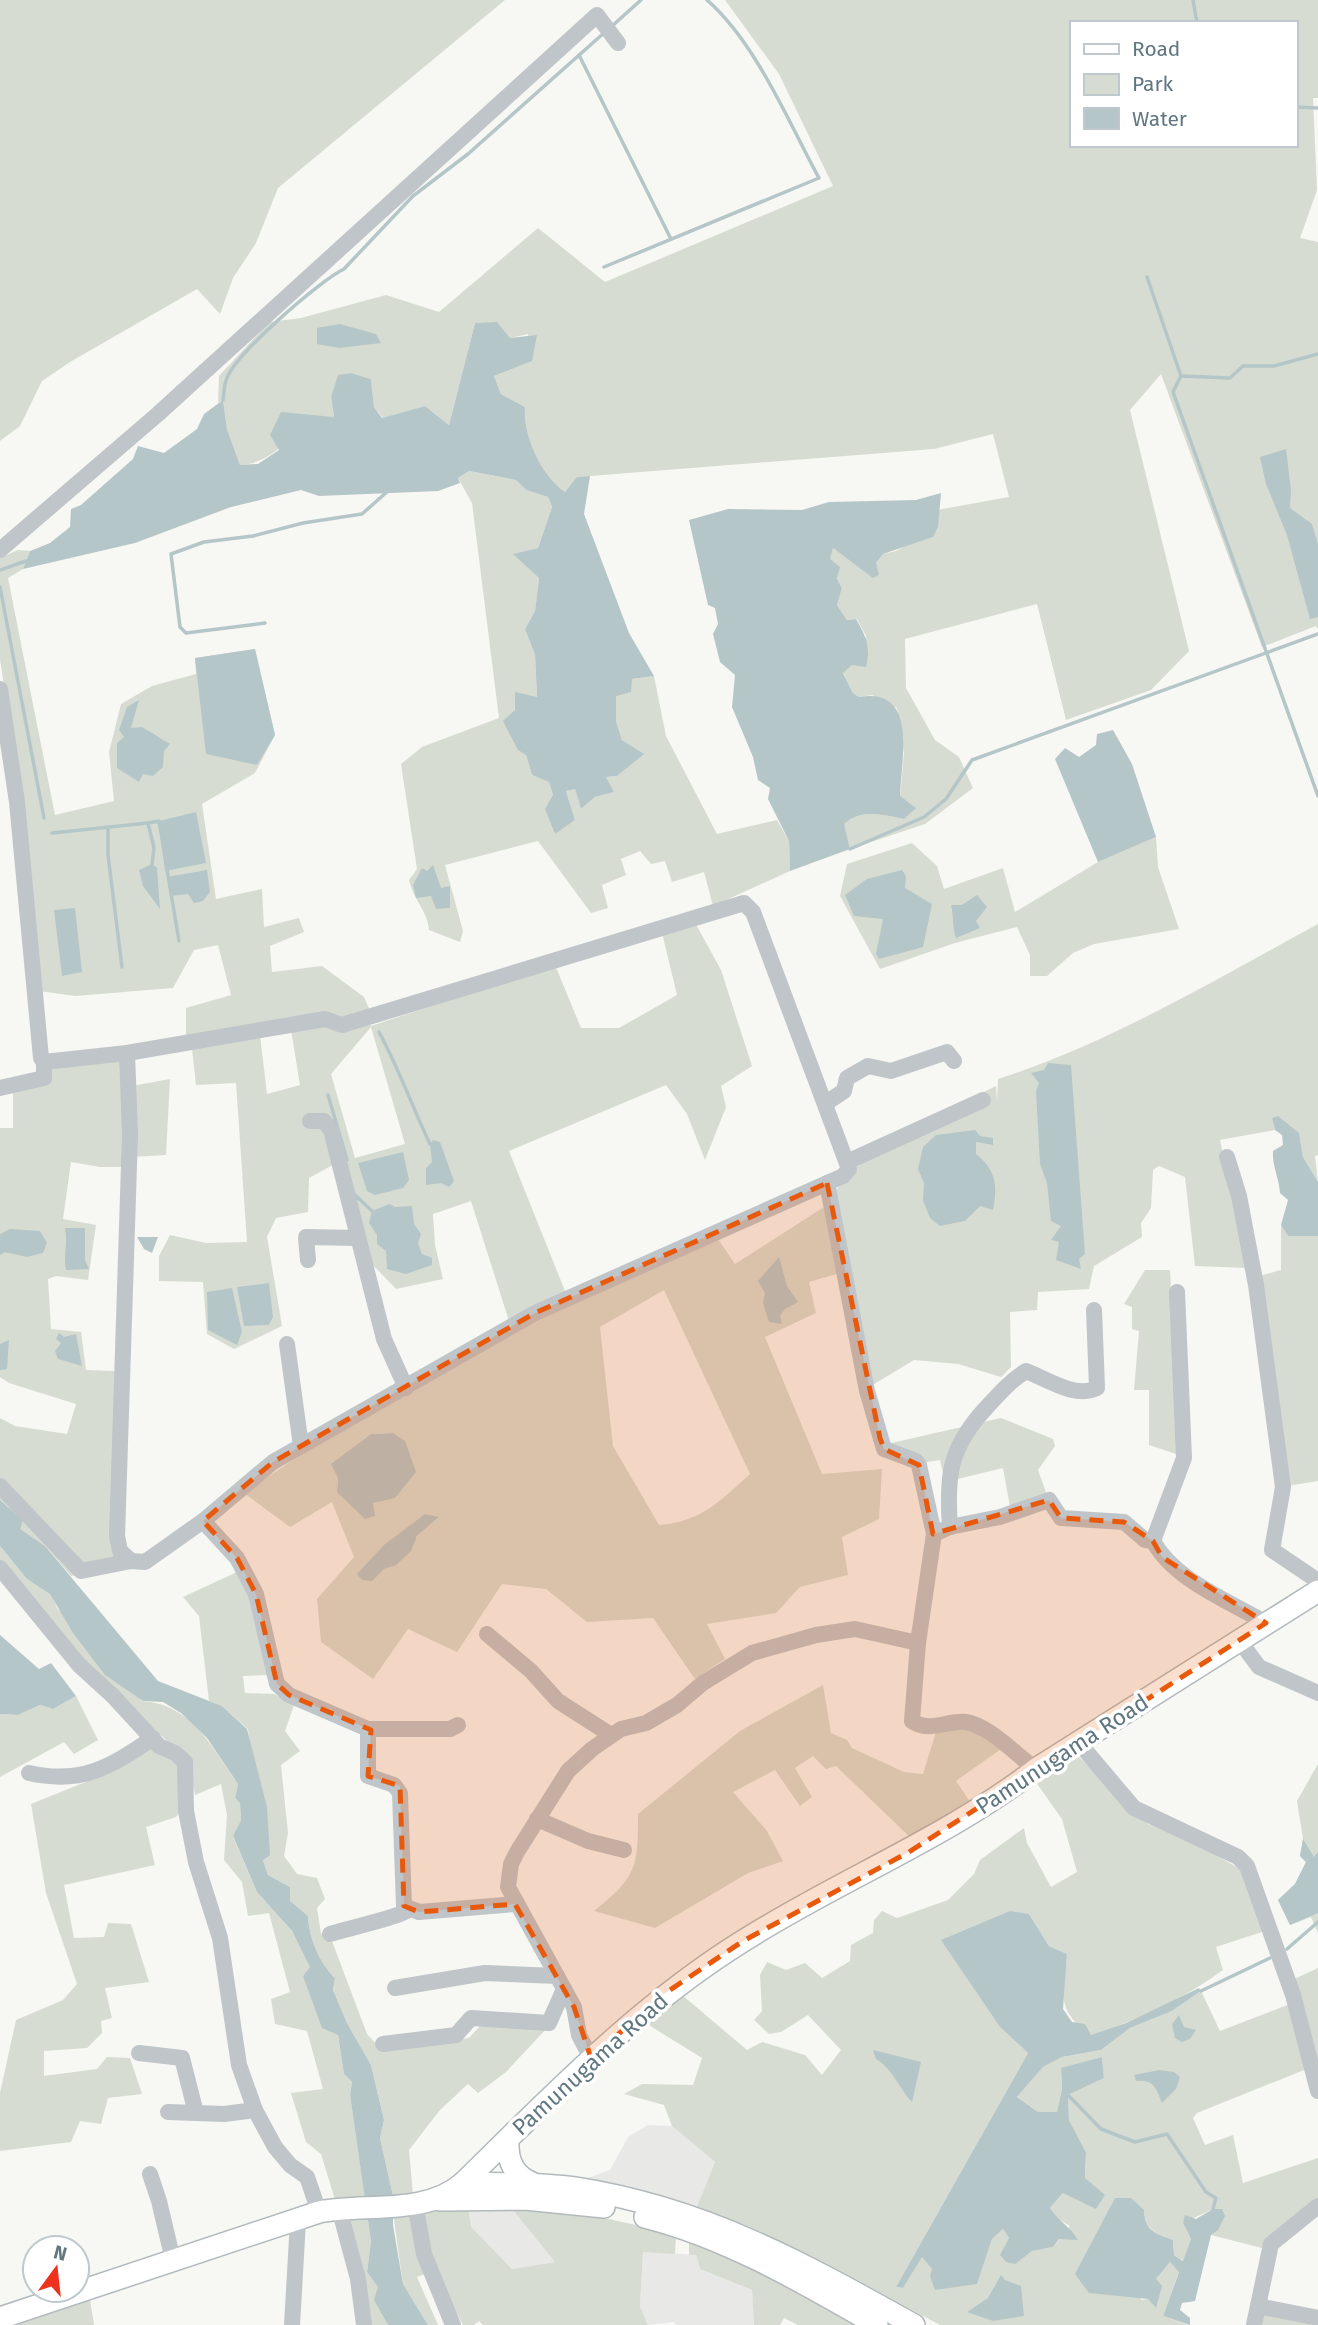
<svg xmlns="http://www.w3.org/2000/svg" width="1318" height="2325" viewBox="0 0 1318 2325" font-family="'Fira Sans',sans-serif">
<rect width="100%" height="100%" fill="#f7f7f3"/>
<g fill="#e8e8e7">
<path d="M648 2125 672 2126 715 2162 696 2209 576 2182 610 2170 628 2137Z"/>
<path d="M468 2206 512 2209 555 2262 512 2269 471 2230Z"/>
<path d="M643 2251 696 2255 700 2269 752 2290 754 2325H677L674 2322 648 2325 640 2306Z"/>
</g>
<g fill="#d7dcd2" fill-rule="evenodd">
<path d="M0 0H505L278 188 256 243 233 278 220 314 197 289 70 362 42 381 20 426 0 441Z"/>
<path d="M725 0H1318V98H1313L1317 190 1300 238 1318 242V629L1316 626 1262 647 1161 374 1130 410 1189 651 1151 690 1066 720 1037 604 905 639 906 688 935 740 959 757 973 788 925 824 850 849 843 824C861 808 883 815 904 819L900 797 904 753 897 708 872 695 859 697 853 693 843 672 852 665 866 636 857 619 847 620 837 605 842 588 829 559 833 548 873 577 876 563 883 554 896 551 938 527 937 510 1009 497 993 434 934 449 578 477 565 492C541 475 523 437 525 407L501 394 494 376 531 361 528 334 510 338 475 323 449 425 425 406 383 418 374 407 371 379 351 373 338 376 331 397 334 417 310 416C289 439 272 463 240 465L227 429 223 400 218 403 219 376 269 322 301 318 386 295 439 312 538 228 605 282 833 186 779 74ZM1071 23H1295V145H1071Z"/>
<path d="M469 471 516 480 526 490 548 497 552 507 538 548 514 554 539 578 535 611 525 629 535 655 537 698H531L526 755 532 775 549 782 553 795 554 833 575 820 566 791 575 788 581 809 595 797 613 792 606 777 617 776 643 754 622 740 616 721V695L632 679 654 676 666 736 717 834 777 820 789 841 790 871 713 906 704 872 672 882 665 861 651 864 640 851 621 859 626 875 602 885 608 908 591 913 538 841 445 865 463 931 460 942 429 930C428 912 414 901 409 880L417 869 401 764 422 747 499 718 472 503 458 478Z"/>
<path d="M18 550 30 551 23 569 8 578 55 815 114 801 109 752 121 704 152 686 196 674 195 658 255 649 275 735 255 773 202 804 216 899 262 889 264 927 299 918 304 932 270 946 272 972 322 966 364 997 371 1013 186 1038V1008L231 995 218 945 194 950 173 988 75 996 39 991 25 823 0 659V558Z"/>
<path d="M1156 837 1158 867 1179 929 1094 944 1073 953 1047 976H1030V955L1017 927 955 943 880 969 840 896 847 864 912 843 937 866 944 889 1003 868 1015 912 1098 862Z"/>
<path d="M693 919 721 970 752 1066 721 1086 726 1107 705 1160 687 1114 666 1085 509 1151 565 1291 509 1321 471 1201 433 1214 435 1245 443 1279 396 1289 369 1261 342 1160 309 1178 308 1212 276 1218 267 1237 282 1326 234 1349 207 1334 203 1282 159 1281V1256L170 1235 206 1243 247 1242 236 1083 196 1085 192 1049 260 1035 267 1094 300 1085 291 1030 369 1022 371 1026 555 965 581 1028H619L677 995 662 933ZM371 1027 405 1144 355 1158 331 1074Z"/>
<path d="M1318 924V1155L1315 1156 1318 1182 1303 1157 1299 1133 1272 1118 1275 1130 1220 1140 1247 1268 1195 1266 1185 1177 1159 1166 1153 1170 1151 1208 1141 1223 1142 1237 1094 1266 1089 1289 1038 1292 1037 1310 1010 1312 1011 1367 1001 1377 958 1364 914 1360 871 1386 835 1191 857 1167 851 1156 996 1086 997 1101 998 1079C1110 1043 1215 980 1318 924Z"/>
<path d="M122 1060 125 1167H100L71 1162 63 1219 96 1225 88 1280 56 1276 48 1279 51 1329 81 1332 86 1370 116 1371 117 1559 81 1567 0 1481V1418L15 1426 67 1434 76 1404 9 1383 0 1377V1128H13V1093L50 1067Z"/>
<path d="M170 1079 166 1155 132 1157V1086Z"/>
<path d="M824 1207 840 1273 809 1282 816 1313 765 1337 822 1474 882 1469 879 1519 842 1537 848 1575 800 1587 776 1613 707 1624 725 1659 695 1679 653 1618 587 1622 546 1589 502 1584 457 1652 408 1629 373 1679 321 1642 317 1599 354 1557 332 1502 290 1527 244 1493 317 1444 548 1313 716 1236 735 1264ZM664 1290 750 1474C720 1501 701 1522 659 1525L613 1446 600 1327ZM393 1433 383 1499 373 1503 337 1492 338 1478 332 1464 371 1434ZM425 1514 438 1518C432 1524 421 1531 416 1538 405 1554 405 1562 384 1569L381 1549Z"/>
<path d="M1281 1225 1288 1236H1318V1481L1287 1486 1259 1276 1281 1270Z"/>
<path d="M1145 1270H1170L1179 1455 1149 1445V1390H1134L1139 1331 1132 1329V1307L1124 1304Z"/>
<path d="M1001 1418 1053 1439 1055 1446 1038 1470 1047 1495 1010 1507 1003 1468 945 1482 940 1460 921 1463 887 1444Z"/>
<path d="M0 1493 83 1574 71 1576 45 1546 19 1529 23 1520 0 1500Z"/>
<path d="M0 1546 27 1579 51 1594 57 1608 142 1701C192 1704 212 1748 238 1784L235 1798 240 1803 241 1820 233 1837 257 1892 292 1931 311 1968 303 1976 338 2035 344 2074 352 2082 350 2095 365 2197 336 2203 321 2154 306 2142 291 2093 323 2089 307 2031 275 2024 271 1999 290 1992 269 1913 248 1916 242 1882 224 1860 227 1815 221 1784 195 1795 189 1761 84 1665 0 1564Z"/>
<path d="M237 1572 257 1611 269 1675 243 1676 245 1693 274 1694 294 1705 285 1731 300 1751 281 1765 288 1833 284 1856 297 1874 317 1878 325 1899 317 1908 321 1934 332 1941 367 2034 380 2048 469 2038 481 2025 549 2026 506 2072 478 2093 468 2084 440 2110 409 2150 413 2195 393 2196 380 2138 384 2120 371 2065 347 2023 333 1990 335 1978C319 1962 309 1938 308 1916L289 1901 290 1887 268 1875 263 1860 248 1729 222 1706 209 1701 199 1616 183 1597Z"/>
<path d="M823 1685 831 1733 847 1740 852 1748 904 1772 923 1774 936 1732 968 1728 1001 1749 956 1781 973 1806 915 1842 836 1766 826 1769 813 1756 795 1768 812 1797 800 1806 775 1770 733 1792 767 1831 783 1861 748 1873 655 1928 594 1911C637 1877 638 1867 638 1814L740 1731Z"/>
<path d="M76 1696 98 1740 74 1754 64 1742 0 1777V1714L18 1715 40 1705 53 1709Z"/>
<path d="M152 1745 177 1761 182 1809 176 1817 146 1827 155 1865 64 1885 74 1938 104 1937 108 1923 131 1924 149 1982 105 1988 112 2018 101 2021 102 2033 87 2048 44 2051V2076L97 2069 107 2057 130 2058 142 2094 108 2098 101 2124 80 2121 71 2142 0 2151V2093L16 2020 63 2000 77 1984 46 1893 31 1804 88 1781Z"/>
<path d="M1079 1757 1148 1824 1197 1844 1240 1869 1265 1931 1216 1947 1223 1970C1183 2000 1137 2019 1091 2036 1054 2008 1064 1996 1067 1954L1049 1946 1029 1914 1010 1912 995 1919 1000 2027 1028 2053 896 2287 903 2288 922 2256C937 2276 952 2286 977 2283L992 2239 1003 2229 1009 2238 1031 2251 1053 2247 1070 2226 1055 2217 1050 2208 1063 2193 1085 2178 1086 2152 1069 2120 1068 2095 1104 2078 1102 2057 1061 2069 1062 2089 1057 2112H1038L1017 2097 1043 2067 1062 2057 1101 2050 1130 2028 1172 2011 1201 1991 1220 2031 1290 2004 1309 2068 1197 2113 1193 2118 1205 2145 1233 2135 1243 2183 1318 2158V2200L1262 2248 1211 2235 1213 2209 1183 2223 1191 2239 1184 2261 1174 2255 1173 2240C1155 2233 1145 2230 1144 2209L1141 2300 1148 2299 1156 2279 1170 2262 1179 2271 1163 2316 1188 2325H940L818 2259 745 2225 696 2209 715 2162 672 2126 664 2105 624 2094 642 2084 693 2085 702 2058 647 2024 682 1995 747 2050 762 2042 805 2055 822 2075 841 2050 808 2015 781 2032 769 2034 754 2020 762 2011 760 1975 767 1962 786 1970 805 1963 822 1978 850 1961 851 1945 873 1933 874 1920 882 1911 897 1918 948 1900 974 1874 980 1860 1024 1828 1027 1843 1051 1887 1077 1872 1062 1819 1035 1781Z"/>
<path d="M1318 1764V1933L1311 1917 1290 1925 1278 1900 1295 1884 1306 1862 1300 1856 1303 1839 1297 1801Z"/>
<path d="M1318 1968V2060L1292 1980Z"/>
<path d="M468 2206 471 2227 512 2269 555 2262 512 2209 591 2215 676 2234 675 2254 643 2252 640 2306 648 2325H483L479 2321 474 2325H463L435 2270 417 2277 438 2325H428L403 2284 393 2213Z"/>
<path d="M368 2218 371 2241 367 2272 379 2287 375 2300 388 2325H369L347 2219Z"/>
<path d="M689 2239 783 2282 860 2325H798L784 2318 780 2325H754L752 2290 700 2269 696 2255H689Z"/>
<path d="M90 2300 94 2325H16Z"/>
<path d="M1262 2314 1313 2325H1259Z"/>
</g>
<g fill="#b5c6c8">
<path d="M497 322 510 338 537 335 532 361 494 376 501 394 525 407C523 436 541 475 565 492L577 477 590 476 584 514 629 633 654 676 632 679 631 692 616 696V721L622 740 644 754 617 776 606 777 614 792 595 797 581 809 575 789 566 791 575 820 555 834 545 809 553 795 549 782 532 775 526 755 518 750 503 721 515 710V692L537 697 535 655 525 629 535 611 539 578 513 554 538 548 552 507 548 497 526 490 516 480 469 471 458 478 460 483 438 491 319 496 301 490 231 507 135 543 23 569 30 551 50 543 70 527 71 509 81 505 133 459 138 446 164 453 197 429 204 414 223 400 227 429 240 465 258 464 279 450 270 435 281 412 334 417 331 397 338 375 351 373 371 379 374 407 382 418 425 406 449 425 475 323Z"/>
<path d="M340 324 376 334 381 343 339 348 317 344V328Z"/>
<path d="M1286 449 1291 490 1290 508 1312 524 1318 544V617L1310 619 1287 535 1266 484 1260 457Z"/>
<path d="M941 493 938 527 933 537 883 554 876 563 879 575 873 578 833 548 830 559 840 567 837 578 842 588 837 605 847 620 856 619C866 636 871 648 866 667L852 665 843 673 853 693 859 697C919 687 901 759 900 796L916 808 904 819C883 815 861 808 844 824L850 849 790 871 789 841 768 799 770 788 758 780 753 757 732 707 735 675 720 662 713 634 718 624 715 608 708 605 689 520 728 509 802 510 829 502 916 500Z"/>
<path d="M255 649 275 735 257 765 206 754 195 658Z"/>
<path d="M139 700 131 728 142 727 170 744 164 751 163 767 153 776 143 774 139 782 117 768V743L124 737 119 730 127 707Z"/>
<path d="M1113 730 1132 764 1156 837 1098 862 1055 759 1065 748 1079 757 1096 745 1097 734Z"/>
<path d="M196 812 206 863 165 871 159 821Z"/>
<path d="M152 864 157 868 160 909 143 886 139 870Z"/>
<path d="M433 865 441 888 450 886V908L436 909 431 896 416 898 413 885 422 868 427 871Z"/>
<path d="M207 870 210 892 203 901 194 903 188 894 170 896 167 877Z"/>
<path d="M902 870 906 876 905 888 932 904 923 947 879 959 876 954 883 919 854 916 845 895 867 879Z"/>
<path d="M977 895 987 907 976 921 980 928 956 938C952 926 954 917 951 905H962Z"/>
<path d="M75 908 82 972 62 976 54 910Z"/>
<path d="M1048 1063 1071 1065 1085 1254 1079 1259 1081 1269 1056 1260 1059 1242 1051 1240 1061 1226 1051 1221 1047 1183 1040 1164 1036 1091 1039 1083 1031 1073 1044 1070Z"/>
<path d="M1278 1116 1299 1133 1303 1157 1318 1182V1236H1288L1281 1225 1288 1200 1280 1193C1279 1177 1272 1166 1273 1151L1283 1145 1282 1135 1275 1130 1272 1118Z"/>
<path d="M975 1130 980 1136 993 1138V1145L976 1142V1154C996 1170 998 1186 993 1210L980 1206 965 1221 940 1226 930 1218 923 1201 924 1183 918 1169 923 1147 936 1135Z"/>
<path d="M433 1140 440 1142 454 1181 449 1187 441 1183 426 1185V1168L432 1162 430 1144Z"/>
<path d="M403 1152 409 1180 403 1188 375 1195 367 1191 358 1163Z"/>
<path d="M390 1204 395 1207 412 1206 414 1224 421 1234 418 1243 422 1254 432 1258V1265L406 1274 387 1269 386 1251 377 1244V1235L369 1223 372 1211Z"/>
<path d="M65 1228H85V1260L89 1269 66 1270C63 1256 68 1244 65 1228Z"/>
<path d="M10 1229 40 1231 47 1243 43 1253 27 1257 5 1252 0 1255V1234Z"/>
<path d="M137 1237H158L152 1253 144 1249Z"/>
<path d="M779 1257 787 1286 798 1302 785 1309 780 1316 782 1324 769 1322 763 1303 765 1293 758 1281Z"/>
<path d="M269 1283 273 1317 269 1325 244 1326 237 1287Z"/>
<path d="M232 1288 242 1332 237 1345 208 1330 207 1292Z"/>
<path d="M59 1333 64 1337 76 1334 82 1366 58 1359 55 1351 61 1343 56 1339Z"/>
<path d="M9 1340 7 1369 0 1370V1344Z"/>
<path d="M393 1433 405 1441 416 1472 395 1498 373 1503 375 1516 365 1519 337 1492 338 1478 331 1464 371 1434Z"/>
<path d="M0 1500 23 1520 20 1529 45 1546 158 1681 222 1706 247 1729 267 1807 270 1855 263 1860 268 1875 290 1887V1901L308 1916C309 1938 319 1962 335 1978L333 1990 347 2023 371 2065 384 2120 380 2138 393 2196V2225L403 2284 428 2325H388L374 2300 378 2287 367 2272 371 2241 350 2095 352 2082 344 2074 338 2035 322 2028 303 1976 310 1967 292 1931 257 1892 233 1836 241 1820 240 1803 235 1798 238 1784 207 1738 181 1713 163 1702 143 1701 105 1675 73 1633 50 1594 27 1579 0 1546Z"/>
<path d="M425 1514 439 1517 417 1536 411 1551 396 1565 384 1569 372 1581 362 1580 357 1574 384 1545Z"/>
<path d="M0 1635 39 1669 51 1663 76 1696 53 1709 40 1705 18 1715 0 1714Z"/>
<path d="M1303 1839 1314 1857 1318 1852V1913L1290 1925 1278 1900 1295 1884 1306 1862 1300 1856Z"/>
<path d="M1010 1911 1029 1914 1049 1946 1067 1954 1063 2009 1072 2022 1085 2024 1091 2035 1126 2023 1199 1988 1201 1991 1172 2011 1130 2028 1101 2050 1062 2057 1043 2067 1017 2097 1038 2112H1057L1062 2089 1061 2068 1102 2057 1104 2078 1068 2095 1069 2120 1086 2152 1085 2178 1105 2195 1096 2209 1063 2193 1050 2208C1058 2221 1070 2226 1078 2240L1059 2239 1053 2247 1032 2251 1015 2264 1006 2262 1000 2255 1009 2238 1003 2229 992 2239 977 2284 935 2290 930 2276 932 2269 922 2257 903 2288 896 2287 1028 2053 1000 2027 941 1940Z"/>
<path d="M1179 2015 1184 2027 1196 2030 1190 2039 1182 2042 1175 2038 1172 2024Z"/>
<path d="M873 2050 921 2062 912 2102C898 2087 893 2069 876 2059Z"/>
<path d="M1160 2070 1174 2072 1180 2077 1176 2089 1162 2103C1156 2088 1154 2079 1136 2081L1134 2075Z"/>
<path d="M1115 2198H1131L1144 2210C1145 2231 1155 2233 1173 2240L1174 2255 1183 2261 1191 2239 1183 2223 1185 2215 1196 2219 1213 2209H1222L1225 2216 1218 2230 1211 2235 1195 2301 1182 2303 1180 2310 1190 2318V2325L1163 2316 1179 2272 1170 2262 1156 2279 1162 2286 1156 2308 1148 2299 1089 2293 1075 2274Z"/>
<path d="M1001 2275 1005 2280 1021 2286 1024 2316 993 2321 967 2312 988 2298Z"/>
</g>
<g fill="none" stroke-linecap="round" stroke-linejoin="round">
<g stroke="#b5c6c8" stroke-width="3.5">
<path d="M1193 0 1197 23"/>
<path d="M611 27 641 0"/>
<path d="M579 55 671 239"/>
<path d="M1295 107 1318 108"/>
<path d="M604 267 819 178C788 121 756 43 707 0"/>
<path d="M1147 277 1181 376 1173 392 1318 796"/>
<path d="M1181 376 1230 378 1243 366H1274L1318 354"/>
<path d="M223 400C224 393 224 384 227 378 237 353 319 281 344 269L413 196 468 154 605 32"/>
<path d="M0 570 26 561"/>
<path d="M0 587 44 818"/>
<path d="M265 623 186 633 180 627 171 554 204 542 253 536 303 523 362 514 388 491"/>
<path d="M148 823 159 821 179 941"/>
<path d="M108 828V855L122 967"/>
<path d="M52 833 148 823 154 848 152 864"/>
<path d="M850 849 924 817 946 799 972 760 1318 634"/>
<path d="M379 1032C399 1069 412 1106 430 1144"/>
<path d="M328 1095 347 1160"/>
<path d="M355 1195 372 1211"/>
<path d="M1287 1949 1318 1922"/>
<path d="M1201 1991 1270 1958"/>
<path d="M1068 2095 1101 2129 1135 2142 1167 2134 1206 2192 1216 2198 1213 2209"/>
</g>
<defs>
<g id="major">
<path d="M508 2140C507 2162 514 2176 534 2184"/>
<path d="M463 2183C500 2184 538 2183 575 2188 704 2208 801 2262 914 2325"/>
<path d="M440 2200 525 2199 604 2207"/>
<path d="M645 2217C728 2238 804 2283 877 2325"/>
<path d="M0 2318 319 2212C366 2203 425 2216 463 2183 552 2096 637 2007 743 1941 839 1880 945 1839 1036 1769L1318 1591"/>
</g>
</defs>
<use href="#major" stroke="#b2b9bc" stroke-width="24"/>
<g stroke="#bfc5c8" stroke-width="16">
<path d="M0 550 158 414 597 15 618 43"/>
<path d="M0 689 17 802 41 1058 44 1062V1078L0 1088"/>
<path d="M127 1053 130 1134 117 1536 120 1551 131 1561"/>
<path d="M826 1103 844 1091 847 1078 868 1066 891 1071 947 1052 954 1061"/>
<path d="M310 1121H324L331 1130 384 1339 406 1388"/>
<path d="M1227 1157 1239 1196 1256 1285 1283 1487 1272 1550 1318 1581"/>
<path d="M849 1161 983 1100"/>
<path d="M827 1183 867 1391 884 1449 916 1461 919 1465 934 1534 918 1643 912 1721C928 1733 948 1720 966 1722 990 1726 1016 1755 1036 1769"/>
<path d="M308 1260 306 1237 358 1238"/>
<path d="M1177 1292 1184 1458 1153 1541C1174 1580 1229 1601 1266 1623"/>
<path d="M287 1344 301 1446"/>
<path d="M0 1486 81 1571 131 1561 145 1562 203 1521 273 1462 535 1313 843 1176 849 1169 753 912 744 903 342 1025 325 1019 127 1053 44 1062"/>
<path d="M203 1521 237 1558 256 1594 277 1684 289 1695 368 1729V1776L394 1785 400 1793 404 1906 419 1912 515 1904"/>
<path d="M950 1527 1000 1517 1049 1500 1061 1518 1124 1522 1145 1540 1153 1541"/>
<path d="M934 1534 950 1527C946 1474 950 1447 986 1408 999 1394 1010 1381 1026 1371 1047 1379 1076 1399 1097 1388L1094 1310"/>
<path d="M0 1568 79 1665 113 1696 159 1746 175 1753 185 1762 186 1811 196 1862 220 1938 239 2065 255 2110 275 2147 290 2165 307 2177 319 2212"/>
<path d="M487 1634 531 1671 558 1701 611 1735"/>
<path d="M1239 1640 1259 1667 1318 1693"/>
<path d="M368 1729H450L458 1725"/>
<path d="M1079 1743 1134 1808 1238 1857 1247 1866 1293 1995 1318 2091"/>
<path d="M29 1773C82 1785 110 1767 153 1738"/>
<path d="M537 1819 588 1841 624 1850"/>
<path d="M330 1934C345 1929 400 1917 408 1910"/>
<path d="M395 1988 485 1973 557 1976"/>
<path d="M383 2044 456 2035 471 2018 549 2023 564 1989"/>
<path d="M139 2053 182 2058 196 2113"/>
<path d="M591 2058 579 2035 574 2007 508 1887 511 1864 517 1852 568 1771 592 1749 621 1729 646 1723 677 1705 703 1683 752 1653 816 1635 855 1629 918 1643"/>
<path d="M168 2112 224 2114 255 2110"/>
<path d="M150 2174 159 2201 173 2260"/>
<path d="M415 2203 424 2254 453 2325"/>
<path d="M339 2208 358 2279 364 2325"/>
<path d="M1258 2306 1318 2318"/>
<path d="M292 2325 298 2221"/>
<path d="M1254 2325 1271 2244 1318 2206"/>
</g>
<use href="#major" stroke="#fff" stroke-width="21"/>
</g>
<path fill="#e8590c" fill-opacity="0.2" stroke="#e8590c" stroke-width="5" stroke-dasharray="14 9" stroke-linejoin="round" d="M827 1183 880 1438 884 1449 919 1465 933 1534 1049 1500 1061 1518 1124 1522 1153 1541 1162 1557 1266 1623 909 1852 743 1941 664 1994 591 2058 574 2007 515 1904 419 1912 404 1906 400 1786 368 1776 371 1730 289 1695 277 1684 256 1594 237 1558 203 1521 273 1462 535 1313Z"/>
<g text-anchor="middle" dominant-baseline="central" stroke-width="7" stroke-linejoin="round" paint-order="stroke">
<g font-size="23" fill="#607781" stroke="#fff">
<text transform="translate(1062 1754) rotate(-33)">Pamunugama Road</text>
<text transform="translate(590 2064) rotate(-42)">Pamunugama Road</text>
</g>
</g>
<rect x="1070" y="21" width="228" height="126" fill="#ffffff" stroke="#bfc9cd" stroke-width="2"/>
<rect x="1084" y="44" width="35" height="10" fill="#ffffff" stroke="#bfc9cd" stroke-width="2"/>
<text x="1132" y="56" font-size="21" fill="#607781">Road</text>
<rect x="1084" y="74" width="35" height="21" fill="#d7dcd2" stroke="#bfc9cd" stroke-width="2"/>
<text x="1132" y="91" font-size="21" fill="#607781">Park</text>
<rect x="1084" y="108" width="35" height="21" fill="#b5c6c8" stroke="#bfc9cd" stroke-width="2"/>
<text x="1132" y="126" font-size="21" fill="#607781">Water</text>
<g transform="translate(56 2269) rotate(15)"><circle r="33" fill="#ffffff" stroke="#bfc9cd" stroke-width="2"/>
<path d="M0-5L12 26L0 18L-12 26Z" fill="#ee321d"/>
<text y="-10" font-size="19" font-weight="bold" text-anchor="middle" fill="#607781">N</text>
</g>
</svg>
